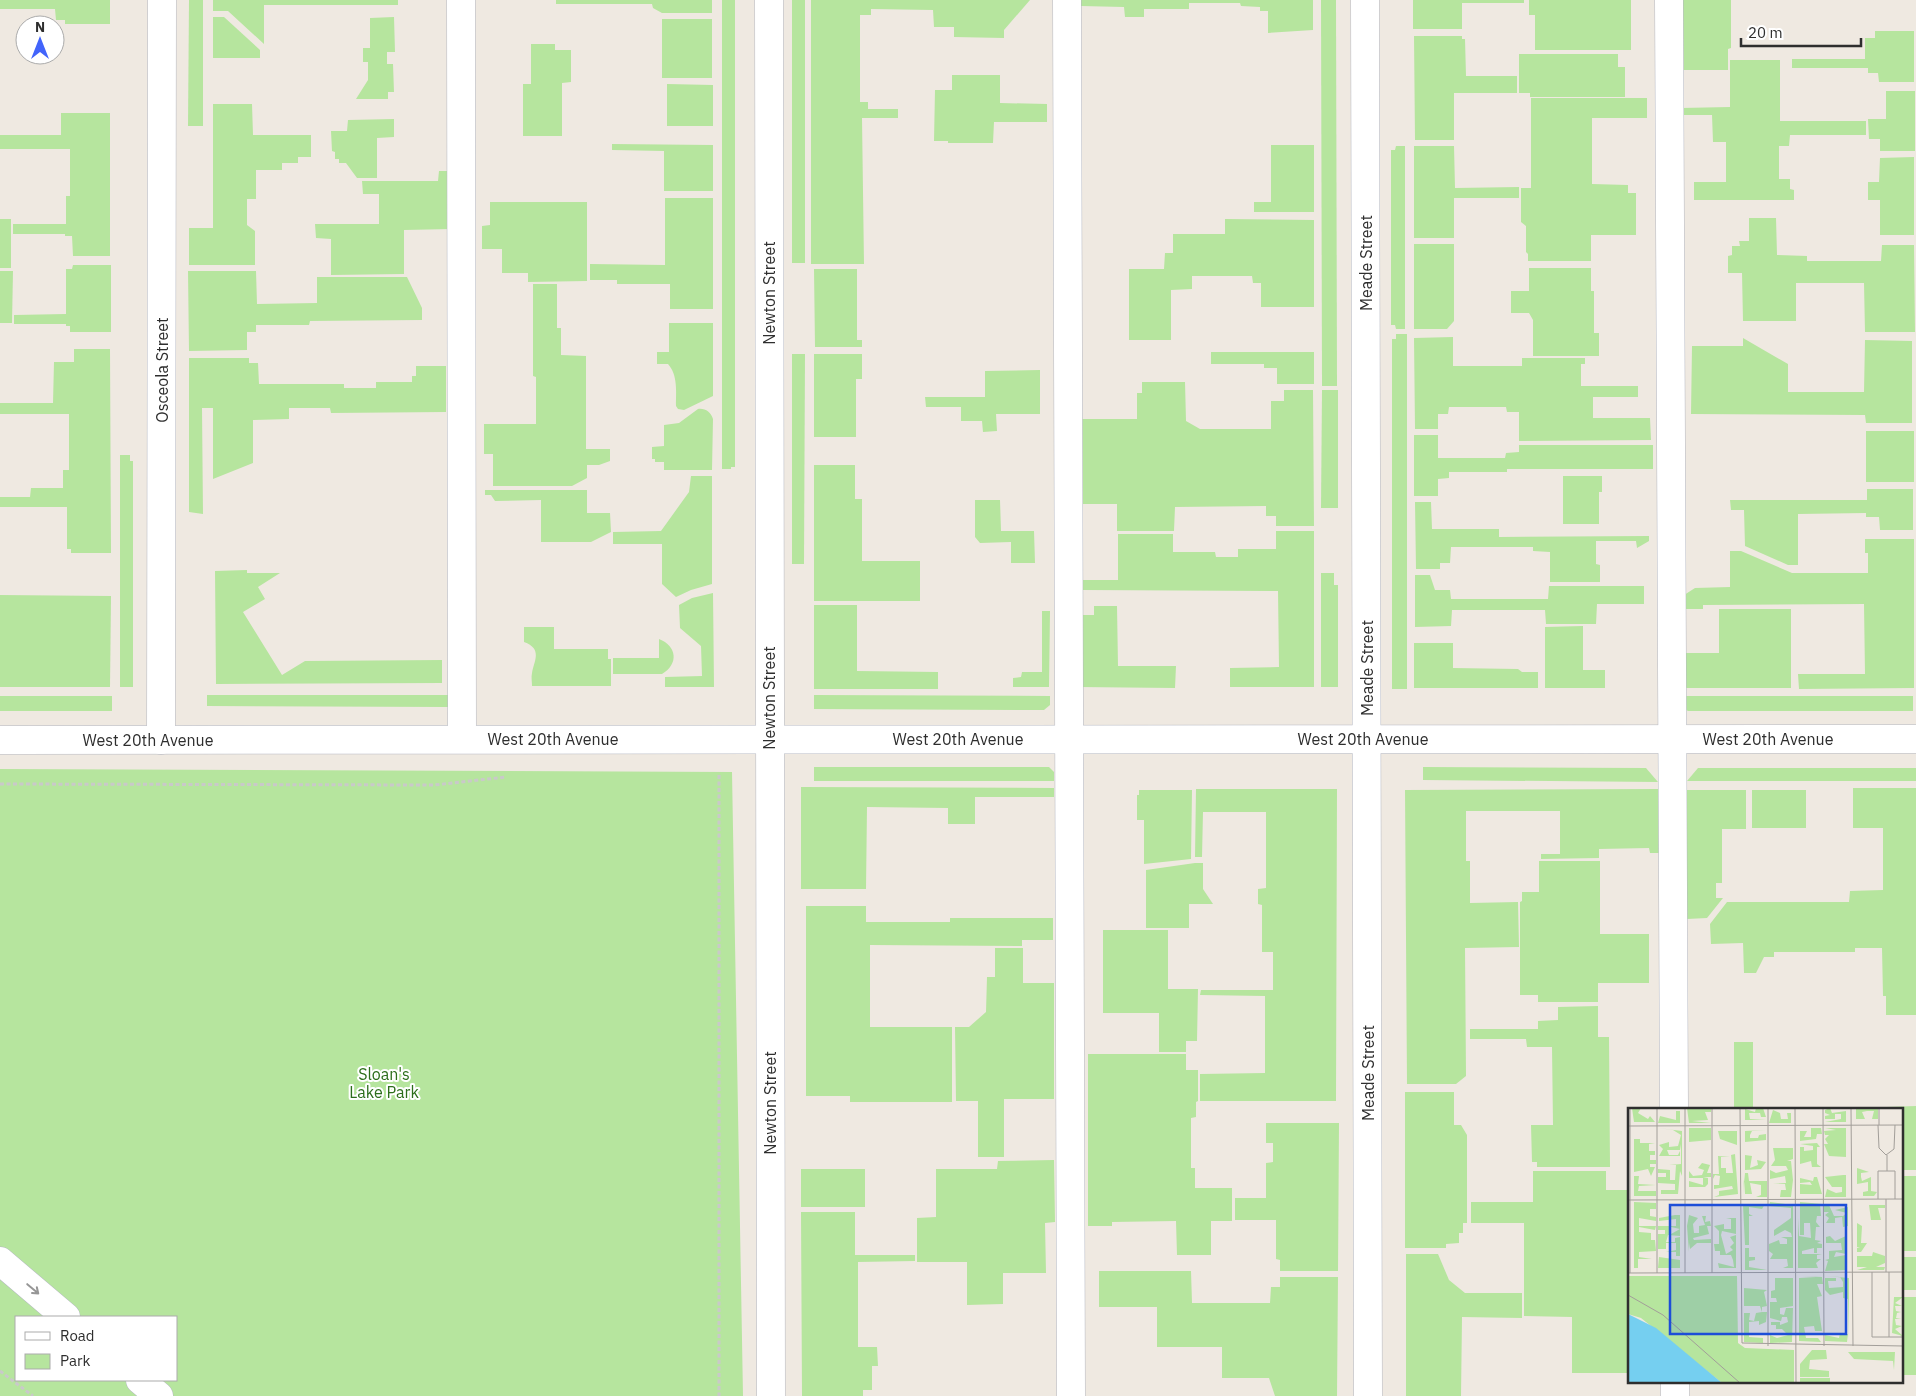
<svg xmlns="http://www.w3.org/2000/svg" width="1916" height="1396" viewBox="0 0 1916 1396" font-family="'IBM Plex Sans',sans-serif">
<rect width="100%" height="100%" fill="#efe9e1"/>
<g fill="#b6e59e" fill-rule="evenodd">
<path d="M0 0H110V24H65V20H56L55 9H0Z"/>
<path d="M189 0H203V126H188Z"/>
<path d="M213 0H398V5H264V44L228 11H213Z"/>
<path d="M556 0H712V13H662L653 8 652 4H556Z"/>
<path d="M722 0H735V467H731V469H722Z"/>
<rect x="792" y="0" width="13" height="263"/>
<path d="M811 0H1030L1004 30V38L954 37V27H934L933 10 871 9V15H860V102H868V109H898V118H862L864 264H811Z"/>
<path d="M1081 0H1313V30L1268 33V11H1260V7L1241 6 1240 3H1189V9H1144V17H1125L1124 7 1081 6Z"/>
<path d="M1321 0H1336L1337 386H1322Z"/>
<path d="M1413 0H1524V3H1462V29H1413Z"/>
<path d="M1529 0H1631V50H1535V15H1529Z"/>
<path d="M1679 0H1731V48L1728 49V70H1679Z"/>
<path d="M213 17H224L260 50V58H213Z"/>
<path d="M394 17 395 52H387V64H393L394 92H388V99H356L368 80V62H363V48H370V18Z"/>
<rect x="662" y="19" width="50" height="59"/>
<path d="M1875 31H1914V82H1879L1878 73H1868V68H1792V59H1865V38H1875Z"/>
<path d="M1414 36H1462V39H1465L1466 76H1517V93H1454V140H1415Z"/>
<path d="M531 44H555V50H571V82L562 83V136H523V84H531Z"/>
<path d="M1519 54H1618V67H1625V97H1530V93H1519Z"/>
<path d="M1730 60H1780V121H1866V135H1790L1789 146H1779V179H1790V189L1794 190V200H1694V182H1726V142H1713L1712 115H1681V108L1730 107Z"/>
<path d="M952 75H1000V103L1047 104V122H994L993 143H948V141H934L935 90H952Z"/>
<path d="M667 84 713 85V126H667Z"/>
<path d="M1886 91H1915V151H1880V139H1869L1868 119H1886Z"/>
<path d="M1531 98H1647V118H1592V184L1628 185V193H1636V235H1591V261H1528V254L1526 252V226L1521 222V188H1531Z"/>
<path d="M213 104H252L253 135H311V157H298V163H282V170H256V199H247V225L255 231V265H189V228H213Z"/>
<path d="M61 113H110V256H73L72 236H65V234H13V224H66V196H70V149H0V135H61Z"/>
<path d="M394 119V137L377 138V178H357L346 163H339V159H335V152L332 151 331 131H347L348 120Z"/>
<path d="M612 144 713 145V191H664V151L612 150Z"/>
<path d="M1271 145H1314V212H1254V202H1271Z"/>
<path d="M1396 146H1405V329H1396L1395 325H1391V150H1395Z"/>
<path d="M1414 146H1454L1455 188 1519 187V198H1454V238H1414Z"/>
<path d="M1914 157V235H1880V200H1868V182H1879L1880 158Z"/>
<path d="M439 171H452V229L404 230V274L331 275V239L316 238 315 224H379V194H363L362 181H438Z"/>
<path d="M665 198H713V309H670V284H617V280H590V264L665 265Z"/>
<path d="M490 202H587V281L528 282V273H502V249H482V226L490 225Z"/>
<path d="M1749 218H1776L1777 255 1807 256V261H1881L1882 245H1914L1915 332H1865L1864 283H1796V321H1743L1742 273H1728V256L1732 255V246H1740L1739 241H1749Z"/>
<rect x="0" y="219" width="11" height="49"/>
<path d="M1225 219 1314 220V307H1261V283H1253L1252 276H1192V289L1171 290V340H1129V269H1164L1165 253H1173V234H1225Z"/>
<path d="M1414 244H1454V321L1447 329H1414Z"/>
<path d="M73 265H111V332H70V326H66V324H14V315L66 314V269H72Z"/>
<path d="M1529 268H1591V291H1594V333H1599V356H1533V320L1529 313H1511V291H1529Z"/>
<path d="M814 269H857V340H862V347H815Z"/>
<path d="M0 271H13L12 323H0Z"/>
<path d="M188 271H256L257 304 317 303V277H407L422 308V320L310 321 309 325H256V332H247V350L189 351Z"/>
<path d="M533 284H557V328H561V355L586 356V449H610V461L599 465H587V478L572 486H493V454H484V424H536V377L533 376Z"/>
<path d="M669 323H713V396L684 410 678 409 676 406C676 392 678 375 668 364H657V352H669Z"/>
<path d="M1396 334H1407V689H1392V339H1396Z"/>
<path d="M1453 337V366H1522V358H1585V364H1581V386H1638V397H1593V418H1650L1651 440 1519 441V412H1507L1506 407H1449L1448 414H1438V429H1415L1414 338Z"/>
<path d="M1743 338 1788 364V392H1864L1865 340 1912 341V423H1866L1865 415 1691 414 1692 346H1743Z"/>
<path d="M74 349H110L111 553H71V549H67V507H0V497H30L31 488H63V470H69V414H0V403H53L54 362H74Z"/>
<path d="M1211 352H1314V384H1277V368H1264V364H1211Z"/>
<path d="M792 354H805L804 564H792Z"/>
<path d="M814 354H862V379H856V437H814Z"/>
<path d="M189 358H249V363H258L259 384H344V388H376V382H412V376H416V366H446V412L331 413 330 408H289V419L253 420V463L213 479V408H202L203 514 189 512Z"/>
<path d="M1040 370V414H996L997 431 983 432 982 421H961V407H926L925 397H985V371Z"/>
<path d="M1142 382H1185L1186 421 1200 429H1271V401H1284V390H1313L1314 526H1276V516H1266V506L1175 507 1174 531H1117V504H1079V419H1137V393H1142Z"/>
<path d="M1322 390H1338V508H1321Z"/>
<path d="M698 409C705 408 711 412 713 419L712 470H664V462H655V459H652V447L664 446V425L679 423Z"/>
<rect x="1866" y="431" width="48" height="51"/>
<path d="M1414 435H1438V458H1505L1506 453 1519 452V445H1653V469H1507V472H1449V478L1438 479V496H1414Z"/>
<path d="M120 455H130V461H133V687H120Z"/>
<path d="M814 465H855V499H862V561H920V601H814Z"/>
<path d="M691 476H712V584L691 590 676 597 662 584V544H613V532L661 531 689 492Z"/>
<path d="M1563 476H1602V492H1599V524H1563Z"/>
<path d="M1867 489H1913V530H1880L1879 517H1866V513L1798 514V565H1788L1745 546 1744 510H1731L1730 500H1867Z"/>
<path d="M485 490H587V513H610L611 532 591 542H541V500L495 501 491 495H485Z"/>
<path d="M975 500H1000L1001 531H1034L1035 563H1011V542L980 543 975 537Z"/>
<path d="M1415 502H1431L1432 529H1499V537L1649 536V541L1637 548 1636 541H1596V564L1600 565V582H1550V552L1533 551V547H1451L1450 563H1440V569H1416Z"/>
<path d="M1276 531H1314V687H1230V668L1279 667 1278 591 1083 590V580H1118V534H1173V552H1215L1216 557H1238V549H1276Z"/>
<path d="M1865 539H1914V688L1799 689 1798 674H1865L1864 604 1703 605V609H1681V597L1695 588 1730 587V551H1741L1792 573H1868V553H1865Z"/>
<path d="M247 570V573H280L258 587 265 599 243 612 282 675 305 661 442 660V683L216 684 215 571Z"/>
<path d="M1321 573H1334V585H1338V687H1321Z"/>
<path d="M1415 575H1430L1435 590H1450L1451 599H1548L1549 586H1644V604H1597L1596 624H1546L1545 610H1452L1451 626 1415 627Z"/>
<path d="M713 593 714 687H665V677L702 676 701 646 680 628 679 605 692 598Z"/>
<path d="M0 595 111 596 110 687H0Z"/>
<path d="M814 605H857V671L938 672V689H814Z"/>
<path d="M1094 606H1117L1118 666H1176L1175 688 1078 687 1079 615H1094Z"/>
<path d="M1719 609H1791V688H1680V653H1719Z"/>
<path d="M1042 611H1050L1049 687H1013V678L1021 677 1022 672H1042Z"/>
<path d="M1583 626V670H1605V688H1545V627Z"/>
<path d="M524 627H554V649H608V659H611V686H532C532 682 531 677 532 673 534 661 543 649 524 642Z"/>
<path d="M659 639C677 646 679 664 662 674H613V658H659Z"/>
<path d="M1414 643H1453V668L1518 669 1522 672H1538V688H1414Z"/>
<path d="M207 695H448V707L207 706Z"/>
<path d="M814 695 1050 696V705L1044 710 814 709Z"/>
<rect x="0" y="696" width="112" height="15"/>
<path d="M1681 696H1913V711H1688L1681 707Z"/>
<path d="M814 767H1049L1054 772V781H814Z"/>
<path d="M1423 767 1646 768 1658 782 1423 780Z"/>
<path d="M1698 768H1916V781H1687Z"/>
<path d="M0 769 732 772 743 1396H0ZM16 1317H176V1380H16Z"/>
<path d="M801 787 1054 788V797H975V824H948V808L867 807 866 889H801Z"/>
<path d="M1853 788H1916V1015H1886V996H1883L1882 948H1855V952H1774V957H1764L1756 973H1744L1743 943 1711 944 1710 924 1727 902H1849L1850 891 1883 890V828H1853Z"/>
<path d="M1196 789H1337L1336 1101H1200V1074L1265 1073V996L1200 995 1201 990H1273V952H1262V905L1258 904V889L1266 888V812H1203L1202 857H1195Z"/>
<path d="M1659 789V853H1650L1649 848 1599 849V858L1541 859V854H1560V811H1466V861H1470V903L1518 902 1519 947 1465 948 1466 1076 1456 1084H1407L1405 790Z"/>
<path d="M1139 790H1192L1191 859 1144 864V820H1137V795H1139Z"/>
<path d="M1687 790H1746V829H1722V883H1716V898H1723L1707 918 1687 919Z"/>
<rect x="1752" y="790" width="54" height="38"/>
<path d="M1539 861H1600V934H1649V983H1598V1002H1538V995H1520V902L1522 901V892H1539Z"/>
<path d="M1195 863H1203V889L1213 904H1189V928H1146V870Z"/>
<path d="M806 906H866V922H950V918H1053V940H1022V946L870 945V1027H952V1102H850V1096H806Z"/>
<path d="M1103 930H1168V989H1198L1197 1041H1186V1052H1159V1013H1103Z"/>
<path d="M995 948H1023V983H1054V1099H1004V1157H978V1101H956L955 1027H969L986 1012 987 977H995Z"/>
<path d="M1598 1006V1037H1609L1610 1167H1537V1162H1532L1531 1125H1553L1552 1047H1527L1526 1039H1470V1029H1538V1021L1558 1020V1007Z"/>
<rect x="1734" y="1042" width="19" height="68"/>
<path d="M1088 1054H1186V1070H1198V1101L1196 1102V1117L1191 1118V1168H1195V1188H1232V1221H1211V1255H1177L1176 1221 1112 1222V1226H1088Z"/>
<path d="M1405 1092H1454V1125H1461L1467 1135V1223H1463V1233H1459V1243L1446 1244V1248H1405Z"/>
<path d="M1916 1106V1170H1902V1110H1886V1107Z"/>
<path d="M1266 1123H1339L1338 1271H1280V1260L1276 1259V1220H1235V1198H1266V1163L1273 1162V1143H1266Z"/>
<path d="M1054 1160 1055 1222 1045 1223 1046 1273H1003V1304L967 1305V1262H917V1218L936 1217V1169H997L998 1161Z"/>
<rect x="801" y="1169" width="64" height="38"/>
<path d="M1533 1171H1606V1190H1630V1373H1572V1317L1524 1316V1223H1471V1202H1533Z"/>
<rect x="1902" y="1176" width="14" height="75"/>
<path d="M801 1212H855V1255H915V1261L858 1262V1347H877L878 1366H872V1390H863V1396H802Z"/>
<path d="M1406 1254H1438L1449 1280 1465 1293H1522V1318L1462 1317 1461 1396H1406Z"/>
<rect x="1902" y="1257" width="14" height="33"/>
<path d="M1099 1271H1191L1192 1303H1270L1271 1287H1280V1277H1338L1337 1396H1275L1269 1378H1222V1347H1157V1307H1099Z"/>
<rect x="1902" y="1297" width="14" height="78"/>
</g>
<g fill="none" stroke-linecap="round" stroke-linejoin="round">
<defs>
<g id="minor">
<path d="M461 0 462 739"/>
<path d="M769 0 771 1396"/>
<path d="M1067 0 1071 1396"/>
<path d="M1365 0 1368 1396"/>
<path d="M1669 0 1674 1110"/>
<path d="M0 740 1916 739"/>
<path d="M161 740 162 0"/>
<path d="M0 1261 66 1317"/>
<path d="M140 1380 159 1396"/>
<path d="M1675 1382V1396"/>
</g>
</defs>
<use href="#minor" stroke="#b4b7c1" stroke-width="29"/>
<g stroke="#c9c9c9" stroke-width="3" stroke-dasharray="4 2.5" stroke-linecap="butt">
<path d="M719 775V1396"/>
<path d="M0 784 434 785 506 777"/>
<path d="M0 1371 33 1396"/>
</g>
<use href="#minor" stroke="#fff" stroke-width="28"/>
</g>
<defs><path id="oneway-shaft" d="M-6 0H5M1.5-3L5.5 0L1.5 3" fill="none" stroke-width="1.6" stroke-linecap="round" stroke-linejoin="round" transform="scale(1.25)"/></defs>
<use stroke="#969696" href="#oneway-shaft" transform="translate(33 1289) rotate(40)"/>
<g text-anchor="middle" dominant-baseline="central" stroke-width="4" stroke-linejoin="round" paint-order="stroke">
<g font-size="16" fill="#2e2e2e" stroke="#fff">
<text transform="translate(1366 263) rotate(-90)">Meade Street</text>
<text transform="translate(769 293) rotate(-90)">Newton Street</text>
<text transform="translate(162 370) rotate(-90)">Osceola Street</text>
<text transform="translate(1367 668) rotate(-90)">Meade Street</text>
<text transform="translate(769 698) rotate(-90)">Newton Street</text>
<text x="553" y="739">West 20th Avenue</text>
<text x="958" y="739">West 20th Avenue</text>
<text x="1363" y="739">West 20th Avenue</text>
<text x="1768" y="739">West 20th Avenue</text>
<text x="148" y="740">West 20th Avenue</text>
<text transform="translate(1368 1073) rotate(-90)">Meade Street</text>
<text transform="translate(770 1103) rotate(-90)">Newton Street</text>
</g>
<g font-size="16" fill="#2c6e1b" stroke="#fff">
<text x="384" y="1074">Sloan's<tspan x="384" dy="18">Lake Park</tspan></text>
</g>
</g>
<g transform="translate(1628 1108)">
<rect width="275" height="275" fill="#efe9e1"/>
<path d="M4 0H13L10 5 20 11 22 8 27 14H6ZM59 0H83V4H77L80 12 64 13 83 15H61ZM128 0H135L138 9H133L132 5H121L122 11 138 12H117V1L127 4ZM202 0 204 5 218 3V14H197L213 11V6H207V11H197V8L202 7 197 5V2ZM228 0 250 1V11H244L246 3H239L234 4 237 11H228ZM145 2 152 5 153 11H160L159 5H163V15H141ZM48 3H52V15H30L32 8 48 12ZM30 20 54 23V68L52 63 50 86H33V82H47V76L30 75V69H38V65H30V61L42 62V72H47L48 57H41L53 56V36L52 42H39L41 47H50L52 43V48H31L35 41 31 37 41 34V39L50 38 53 27 45 22ZM61 20H83V32L61 34ZM183 20H193L194 26H189L188 31 172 33V23H179L176 29H183ZM197 20H218V49L201 48 196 36H200L197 31 201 27H197L196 23 208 22ZM138 22 124 23 122 27V30H130L131 27 138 26V32L117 34V23ZM90 23H109V37L92 31ZM6 31H12V35H27L21 36V43H27V47H22V52H28V56H22V59H27L23 68 20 61 6 64ZM189 35 192 39H189V56L193 59H184L183 53 172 56V39H176V43L185 42V38L172 36ZM145 40H165V51L159 53H163L165 72 163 89H152L153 82H158L157 76H145L158 75 157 68 142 71V62L148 65 160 62 158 58H143L147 52ZM107 46 110 86 86 89 91 87V83L105 81 104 78 86 81V77H91L92 68 87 67 85 71V66H91L90 48 102 49H93V60H98V65H105L103 47ZM117 47 124 48 122 60 130 57 129 52 138 54 133 61 117 62ZM74 55 82 57 79 65H83V69H75L80 70V76L77 79H61V73L75 77V70H61V63L65 68 74 67 76 62 70 60ZM229 60 241 64 233 65V69L234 73 243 69V83L249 84 246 88H235V84L240 83V74L229 76ZM117 65H120L121 73H139V89H128L133 87V77L122 75 124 86H117L116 71 115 86ZM215 67H218V89H197L199 81 208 85 214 84V79H204L197 69ZM6 68H11L10 76 28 77 11 78 10 83H28V88H6ZM186 69H189L194 86H172V76L184 77 182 74 172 75V70L185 73ZM6 94 28 95V101H22V108L28 109V113L11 110V118H28L27 122 11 119V124L23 125V132H27L28 143 11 144V149L24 151H10V160H6ZM142 94 165 97V160H155L160 158 159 151H142L145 146 141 143V136L151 132 152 136H159V131L153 129H164L163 125 157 122 146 128V122L163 110V100L141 98ZM172 94 194 96H185H192L193 108H189L188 114 192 119H188L187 132 193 133 189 135 194 136V140H189V145H186V140L174 143V146H194L189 147V151H193L188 155 190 160H170V110L171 128 183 130 182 115H176V127H172ZM137 96 134 101 121 99V106L125 108H121V137H117L115 97ZM196 97H201L206 108H215L219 105 207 102 220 99V118L215 119 214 109 207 110V115H198L201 110 197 107 201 104H196ZM241 97H257V100H250L253 112H243ZM47 107H52V121L43 119V126L52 121V128L40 127 38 134H47V130L52 129V148H48V144H38L48 142V135H38V141H30V126H37V122H30V118H48V111L31 113V110ZM61 107 70 110 65 116 66 125H71V118L77 117 74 108H78L77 114 82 113 83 118H79L81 126 65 130 66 132 83 131V135H69L62 141 61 135V144L59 118ZM98 110H108V126L94 123 93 127 98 146 105 142 102 139 106 135 102 129 108 127V160H91L90 155 106 159 105 152 103 147H92V143H87L86 136H91V123L86 118 96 116V121H103V111ZM229 115 234 118 233 135H239L233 144H229V140H232L229 139ZM202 128 207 133 218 128V146L208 144 206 149 218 147V162L197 163 200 153 197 152 201 151V143L214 142 213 135H198V129ZM117 140H121V149H127V152L121 153V159L139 162H117ZM245 144 257 148V155L248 159H257L256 162H229L239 159H229V148H244ZM31 149 52 152V160H30ZM0 168H109L110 235 117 240 166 242V275H94L13 210 0 206ZM173 168 194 169 195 176H189L194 188 189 189 194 223H187L186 218 176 219 178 230H190L193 234 171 233V170L188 169ZM198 168 221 170V232L220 191 215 190V184L202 187 197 182V170H208V173H200L201 180 215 179V174L212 169ZM147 170H165V198L152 200V206L156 207 158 200H165L164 234 142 235V227L149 230 160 227 154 221H148V217H143V214H152V217L160 214 159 209H154L153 213 142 210V194H149L148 190H143V183L147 182ZM116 180 139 182 136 184 139 198 134 199V204H139L138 214 131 217V213L121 214V229L135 230V235L116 234V205H122L121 212 126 213 128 205 134 204 132 198H116ZM266 189H275L267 195 274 198H267L268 203 273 204 269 205 268 210 273 211H267L268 217 274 218 267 221 275 228 264 225ZM212 225 220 226 219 234 197 233V227L211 230ZM184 242H198L199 251 182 252 181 261 201 263V269H172V256ZM220 244H267L266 262 265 253 226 251ZM172 270H202V275H172Z" fill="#b6e59e"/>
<path d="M0 206 28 220 94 275H0Z" fill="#75cff0"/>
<path fill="none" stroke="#a29e99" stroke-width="1" d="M2 0V165M84 0V165M112 0 114 235 275 238M140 0V238M167 0 168 275M195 0 196 238M223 0 225 238M251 0V17M250 17 251 40 258 47 266 41 267 17M0 18 275 17M259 47V63M250 91V63H267V91M0 92 275 91M244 164V229H275M258 164V91M261 164V229M0 165 275 164M29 165V0M57 165V0M0 187 35 207 112 275"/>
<path fill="#1d4ed8" fill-opacity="0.15" stroke="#1d4ed8" stroke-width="2.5" d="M42 97H218V226H42Z"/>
<rect width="275" height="275" fill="none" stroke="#2e2e2e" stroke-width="2.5"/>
</g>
<rect x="15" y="1316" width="162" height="65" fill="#ffffff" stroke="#ababab"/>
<rect x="25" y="1332" width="25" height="8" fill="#ffffff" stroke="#ababab"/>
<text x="60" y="1341" font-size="15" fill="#2e2e2e">Road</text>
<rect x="25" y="1354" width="25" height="15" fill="#b6e59e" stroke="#ababab"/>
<text x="60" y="1366" font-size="15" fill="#2e2e2e">Park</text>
<g transform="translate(40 40)"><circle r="24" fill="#ffffff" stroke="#ababab"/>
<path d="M0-4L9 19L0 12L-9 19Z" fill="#4264fb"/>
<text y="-8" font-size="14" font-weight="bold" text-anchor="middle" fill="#2e2e2e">N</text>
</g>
<path d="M1741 38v8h120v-8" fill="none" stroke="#2e2e2e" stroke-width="2.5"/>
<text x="1748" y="38" font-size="15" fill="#2e2e2e" stroke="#ffffff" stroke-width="4" paint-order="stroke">20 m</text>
</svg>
